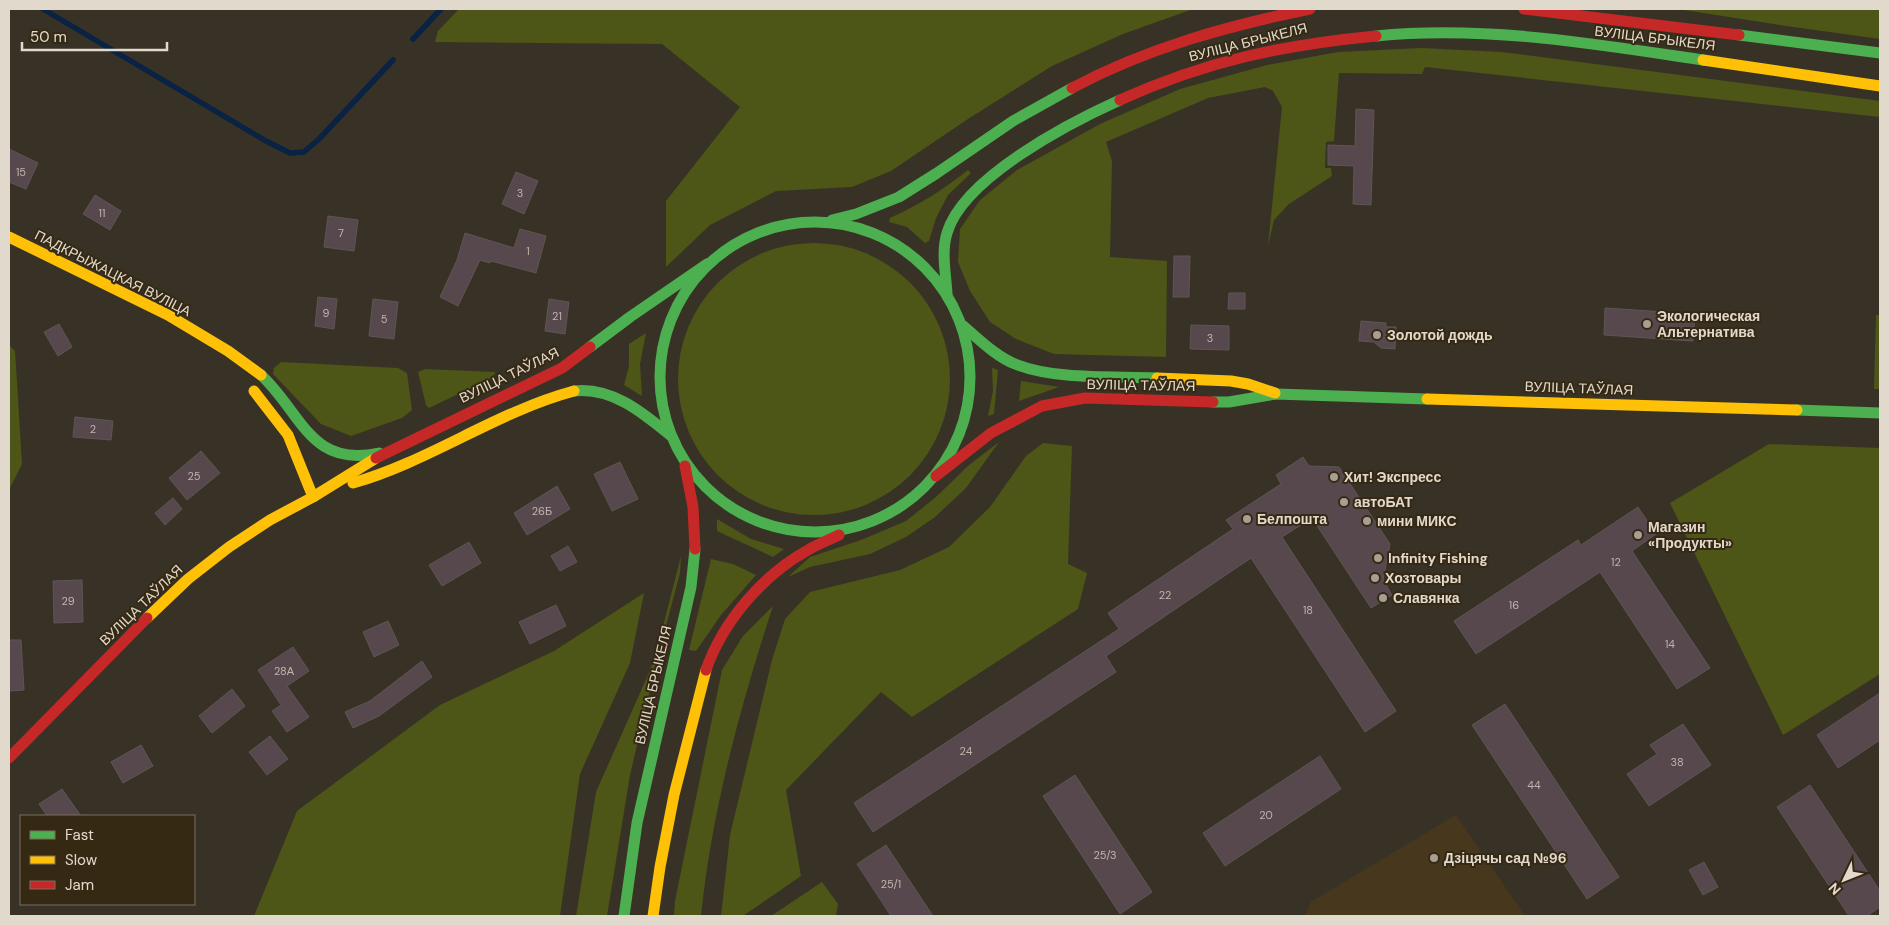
<svg xmlns="http://www.w3.org/2000/svg" width="1889" height="925" viewBox="0 0 1889 925" font-family="'DM Sans',sans-serif">
<rect width="100%" height="100%" fill="#383226"/>
<path fill="#46371d" d="M1456 815 1525 916H1305L1311 902Z"/>
<g fill="#4d5517">
<path d="M459 9H1193L1123 34 1052 66 968 119 891 171 852 187 776 191 710 225 666 267V201L740 107 662 44 435 42 438 31Z"/>
<path d="M1678 9H1880V39L1786 26Z"/>
<path d="M1422 48 1502 52 1880 101V117L1425 67 1422 74 1339 73 1334 141 1326 142 1325 168H1331L1332 176 1289 204 1274 220 1268 246 1282 107 1273 91 1265 87 1208 98 1106 142 1112 161 1110 257 1167 261 1166 357 1054 354 1016 339 990 322 970 291 958 262 960 229 980 200 1017 170 1100 124 1180 89 1267 65 1338 52Z"/>
<path d="M968 170 971 173 948 195 936 218 929 241 925 243 907 227 889 222 890 218C919 205 943 190 968 170Z"/>
<circle cx="814" cy="379" r="136"/>
<path d="M1876 315H1880V389H1874Z"/>
<path d="M646 333 640 364 642 396 624 385 629 366V344Z"/>
<path d="M9 345 15 351 22 464 9 490Z"/>
<path d="M281 362 398 368 407 373 412 410 402 418 351 436 321 424 273 374 274 368Z"/>
<path d="M992 368 998 370 994 414 988 416 993 391Z"/>
<path d="M425 369 495 372 494 377 429 408 426 405 418 372Z"/>
<path d="M1021 381 1059 387 1019 401Z"/>
<path d="M999 442 966 488 935 517 906 537 870 554 810 567 788 577 810 557 861 540 906 521 936 497 969 465Z"/>
<path d="M1043 443 1072 446 1068 564 1087 573 1078 609 912 717 881 692 786 790 801 876 743 916H721L730 835 772 660 785 619 810 592 900 570 949 547 990 507 1026 456Z"/>
<path d="M1769 444 1880 448V674L1783 735 1670 503Z"/>
<path d="M717 519 751 539 784 549 773 557 717 531Z"/>
<path d="M681 556 680 573 659 652 630 775 607 916H576L596 792 648 675 656 654Z"/>
<path d="M711 559 733 564 756 575 721 615 696 651 689 650Z"/>
<path d="M644 593 630 663 580 774 560 916H254L297 811 440 705 554 651Z"/>
<path d="M773 606C740 707 712 810 701 916H674L675 901 722 670 743 636Z"/>
<path d="M822 882 838 904 836 916H771Z"/>
</g>
<g fill="none" stroke-linecap="round" stroke-linejoin="round">
<g stroke="#0a2243" stroke-width="5.5">
<path d="M43 9 266 141 290 153 304 152 320 138 393 60"/>
<path d="M413 39 441 9"/>
</g>
</g>
<g fill="#57484d" stroke="#5d5654">
<path d="M1356 109 1374 110 1371 205 1353 204 1354 166 1328 165V145L1355 146Z"/>
<path d="M9 149 38 163 26 189 9 182Z"/>
<path d="M516 172 538 181 524 214 502 204Z"/>
<path d="M95 195 121 211 110 230 83 214Z"/>
<path d="M328 216 358 220 354 251 324 247Z"/>
<path d="M520 229 546 236 536 273 491 261 490 263 480 260 458 306 440 297 457 260 465 233 514 248Z"/>
<path d="M1174 256H1190L1189 297H1173Z"/>
<path d="M1229 293H1245V309H1228Z"/>
<path d="M318 297 337 299 334 329 315 326Z"/>
<path d="M373 299 398 302 394 339 369 336Z"/>
<path d="M549 299 569 302 565 334 545 331Z"/>
<path d="M1605 308 1695 314 1693 341 1604 335Z"/>
<path d="M1361 321 1386 323V327H1396L1395 349 1381 348 1374 342 1359 341Z"/>
<path d="M59 324 72 347 58 356 44 332Z"/>
<path d="M1191 325 1229 326V350L1190 349Z"/>
<path d="M75 417 113 421 111 440 73 437Z"/>
<path d="M201 451 220 473 187 500 169 478Z"/>
<path d="M1303 457 1309 466 1339 467 1390 544 1383 580 1392 595 1371 608 1312 518 1282 537 1396 711 1365 732 1251 558 1106 656 1116 672 873 832 854 803 1119 629 1108 613 1233 529 1226 520 1281 484 1276 475Z"/>
<path d="M620 462 638 499 612 511 594 474Z"/>
<path d="M557 486 570 509 527 535 514 513Z"/>
<path d="M173 498 182 509 165 525 155 513Z"/>
<path d="M1638 507 1656 534 1632 551 1710 668 1677 689 1600 572 1476 654 1454 621 1578 540 1581 545Z"/>
<path d="M469 542 481 563 442 586 429 565Z"/>
<path d="M568 546 577 562 560 571 551 556Z"/>
<path d="M82 580 83 622 54 623 53 581Z"/>
<path d="M556 605 566 626 530 644 519 622Z"/>
<path d="M388 621 399 645 374 657 363 632Z"/>
<path d="M9 640H21L24 690 9 691Z"/>
<path d="M293 647 309 671 287 686 309 717 287 732 272 711 281 705 258 670Z"/>
<path d="M422 661 432 677 379 716 353 728 345 712 370 701Z"/>
<path d="M232 689 245 706 212 733 199 716Z"/>
<path d="M1880 693V740L1838 768 1817 735Z"/>
<path d="M1505 704 1619 877 1587 899 1472 725Z"/>
<path d="M1683 724 1711 765 1649 806 1627 774 1657 754 1650 745Z"/>
<path d="M270 736 288 759 267 775 249 752Z"/>
<path d="M141 745 153 766 123 783 111 762Z"/>
<path d="M1320 756 1341 789 1225 866 1203 833Z"/>
<path d="M1075 775 1152 892 1120 914 1043 796Z"/>
<path d="M1810 785 1880 891V907L1867 916H1849L1777 807Z"/>
<path d="M62 789 81 816H47L39 804Z"/>
<path d="M886 845 933 916H891L857 864Z"/>
<path d="M1704 862 1718 887 1703 895 1689 870Z"/>
</g>
<g fill="none" stroke-linecap="round" stroke-linejoin="round">
<g stroke="#4caf50" stroke-width="11">
<path d="M1739 35 1880 53"/>
<path d="M1376 36C1485 25 1595 44 1703 60"/>
<path d="M832 220 856 214 899 197 937 173 1013 121 1072 88"/>
<circle cx="815" cy="377" r="155"/>
<path d="M947 294C946 275 941 252 947 233 963 178 1069 123 1120 100"/>
<path d="M962 325C978 338 995 356 1015 364 1055 380 1113 376 1157 378"/>
<path d="M590 347 630 317 707 264"/>
<path d="M261 375C302 413 310 468 379 453"/>
<path d="M574 391C612 387 642 412 670 435"/>
<path d="M1213 402H1229L1276 394 1427 399"/>
<path d="M1797 410 1880 413"/>
<path d="M624 916 637 823 691 587 695 549"/>
</g>
<g stroke="#ffc107" stroke-width="11">
<path d="M1703 60 1880 86"/>
<path d="M9 237 168 315 228 351 261 375"/>
<path d="M1157 378 1231 381 1248 384 1275 393"/>
<path d="M254 391 288 435 313 497"/>
<path d="M1427 399 1797 410"/>
<path d="M353 483C430 461 496 412 574 391"/>
<path d="M147 618 188 579 229 547 270 520 313 497 376 458"/>
<path d="M653 916 660 867 674 795 706 670"/>
</g>
<g stroke="#c62828" stroke-width="11">
<path d="M1524 9 1739 35"/>
<path d="M1072 88C1147 48 1227 26 1310 9"/>
<path d="M1120 100C1206 61 1282 45 1376 36"/>
<path d="M376 458 562 368 590 347"/>
<path d="M685 466 693 507 695 549"/>
<path d="M936 476 991 433 1042 406 1085 398 1213 402"/>
<path d="M706 670C723 621 763 575 808 550 818 544 829 540 839 535"/>
<path d="M9 758 147 618"/>
</g>
</g>
<g fill="#a69f92" stroke="#362914" stroke-width="2">
<circle cx="1647" cy="324" r="5"/>
<circle cx="1377" cy="335" r="5"/>
<circle cx="1334" cy="477" r="5"/>
<circle cx="1344" cy="502" r="5"/>
<circle cx="1247" cy="519" r="5"/>
<circle cx="1367" cy="521" r="5"/>
<circle cx="1638" cy="535" r="5"/>
<circle cx="1378" cy="558" r="5"/>
<circle cx="1375" cy="578" r="5"/>
<circle cx="1383" cy="598" r="5"/>
<circle cx="1434" cy="858" r="5"/>
</g>
<g text-anchor="middle" dominant-baseline="central" stroke-width="4" stroke-linejoin="round" paint-order="stroke">
<g font-size="11" fill="#beb5ac">
<text x="21" y="172">15</text>
<text x="520" y="193">3</text>
<text x="102" y="213">11</text>
<text x="341" y="233">7</text>
<text x="528" y="251">1</text>
<text x="326" y="313">9</text>
<text x="557" y="316">21</text>
<text x="384" y="319">5</text>
<text x="1210" y="338">3</text>
<text x="93" y="429">2</text>
<text x="194" y="476">25</text>
<text x="542" y="511">26Б</text>
<text x="1616" y="562">12</text>
<text x="1165" y="595">22</text>
<text x="68" y="601">29</text>
<text x="1514" y="605">16</text>
<text x="1308" y="610">18</text>
<text x="1670" y="644">14</text>
<text x="284" y="671">28А</text>
<text x="966" y="751">24</text>
<text x="1677" y="762">38</text>
<text x="1534" y="785">44</text>
<text x="1266" y="815">20</text>
<text x="1105" y="855">25/3</text>
<text x="891" y="884">25/1</text>
</g>
<g font-size="14" fill="#e1d9cc" stroke="#362914">
<text transform="translate(1655 38) rotate(7)">ВУЛІЦА БРЫКЕЛЯ</text>
<text transform="translate(1248 42) rotate(-14)">ВУЛІЦА БРЫКЕЛЯ</text>
<text transform="translate(113 273) rotate(27)">ПАДКРЫЖАЦКАЯ ВУЛІЦА</text>
<text transform="translate(509 375) rotate(-26)">ВУЛІЦА ТАЎЛАЯ</text>
<text transform="translate(1141 385) rotate(1)">ВУЛІЦА ТАЎЛАЯ</text>
<text transform="translate(1579 388) rotate(2)">ВУЛІЦА ТАЎЛАЯ</text>
<text transform="translate(141 605) rotate(-44)">ВУЛІЦА ТАЎЛАЯ</text>
<text transform="translate(653 685) rotate(-77)">ВУЛІЦА БРЫКЕЛЯ</text>
</g>
<g font-size="14" font-weight="bold" fill="#e1d9cc" stroke="#362914" text-anchor="start">
<text x="1657" y="316">Экологическая<tspan x="1657" dy="16">Альтернатива</tspan></text>
<text x="1387" y="335">Золотой дождь</text>
<text x="1344" y="477">Хит! Экспресс</text>
<text x="1354" y="502">автоБАТ</text>
<text x="1257" y="519">Белпошта</text>
<text x="1377" y="521">мини МИКС</text>
<text x="1648" y="527">Магазин<tspan x="1648" dy="16">«Продукты»</tspan></text>
<text x="1388" y="558">Infinity Fishing</text>
<text x="1385" y="578">Хозтовары</text>
<text x="1393" y="598">Славянка</text>
<text x="1444" y="858">Дзіцячы сад №96</text>
</g>
</g>
<rect width="1889" height="925" fill="none" stroke="#e1d9cc" stroke-width="20"/>
<rect x="20" y="815" width="175" height="90" fill="#362914" stroke="#7a6f5e"/>
<rect x="30" y="831" width="25" height="8" fill="#4caf50" stroke="#7a6f5e"/>
<text x="65" y="840" font-size="15" fill="#e1d9cc">Fast</text>
<rect x="30" y="856" width="25" height="8" fill="#ffc107" stroke="#7a6f5e"/>
<text x="65" y="865" font-size="15" fill="#e1d9cc">Slow</text>
<rect x="30" y="881" width="25" height="8" fill="#c62828" stroke="#7a6f5e"/>
<text x="65" y="890" font-size="15" fill="#e1d9cc">Jam</text>
<g transform="translate(1844 880) rotate(227)" stroke="#362914" stroke-width="4" paint-order="stroke">
<path d="M0-4L9 19L0 12L-9 19Z" fill="#e1d9cc"/>
<text y="-8" font-size="14" font-weight="bold" text-anchor="middle" fill="#e1d9cc">N</text>
</g>
<path d="M22 42v8h145v-8" fill="none" stroke="#e1d9cc" stroke-width="2.5"/>
<text x="30" y="42" font-size="15" fill="#e1d9cc" stroke="#362914" stroke-width="4" paint-order="stroke">50 m</text>
</svg>
